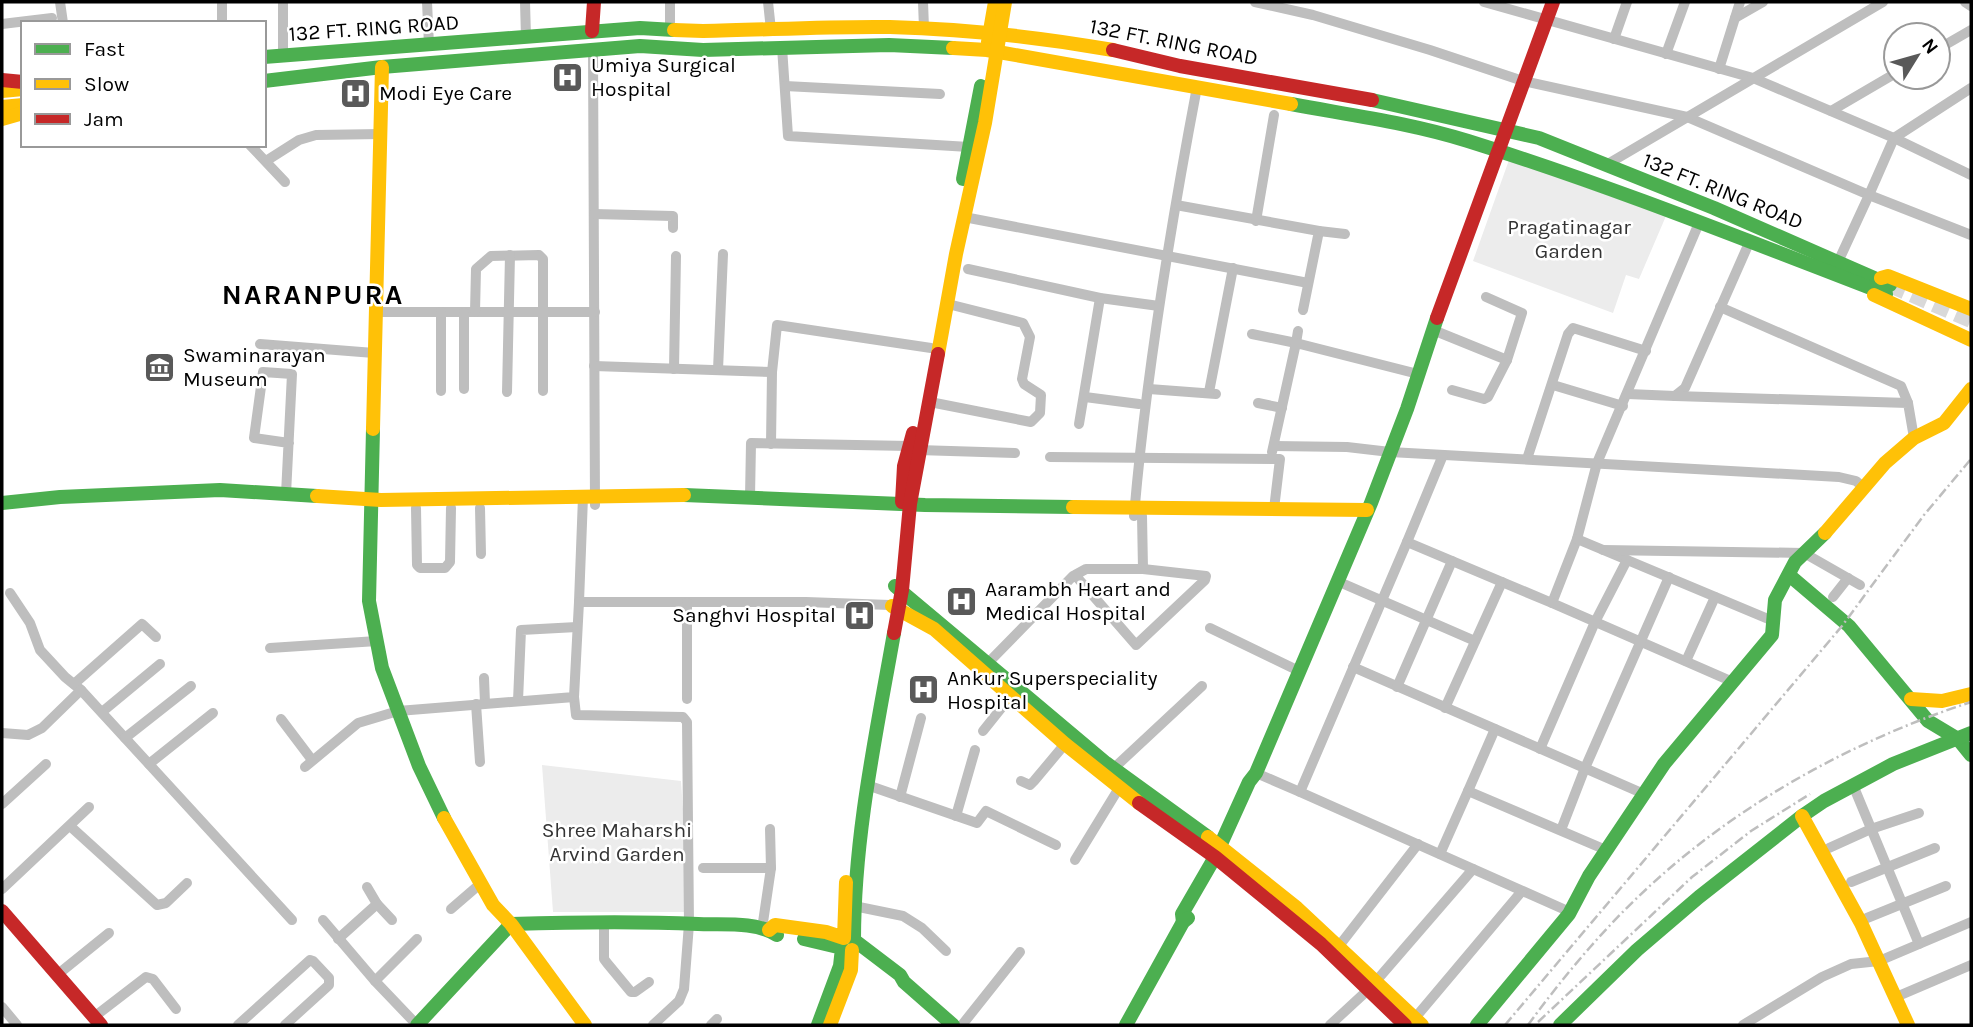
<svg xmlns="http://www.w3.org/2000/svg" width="1973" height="1027" viewBox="0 0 1973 1027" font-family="Karla,sans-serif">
<rect width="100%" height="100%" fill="#fff"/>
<g fill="#ececec">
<path d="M1509 160 1666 216 1639 279 1626 275 1613 313 1473 261Z"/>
<path d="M542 765 681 781 690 912H553Z"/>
</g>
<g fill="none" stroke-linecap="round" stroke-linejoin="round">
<path stroke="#d9d9d9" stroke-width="16" stroke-dasharray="16 8" stroke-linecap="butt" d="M1890 285 1971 320"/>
<g stroke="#bebebe" stroke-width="10">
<path d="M60 2 63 23"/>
<path d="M222 2V23"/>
<path d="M283 2V55"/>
<path d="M427 2 429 45"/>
<path d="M525 2 526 37"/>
<path d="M670 2V30"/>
<path d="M768 2 771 30"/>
<path d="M923 2 924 28"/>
<path d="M1255 2 1313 15 1430 50 1523 81 1687 117 1869 195 1894 138 1753 78 1484 2"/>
<path d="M1965 2 1971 6"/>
<path d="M1735 18 1763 2"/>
<path d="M2 24 52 18"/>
<path d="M1614 39 1627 2"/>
<path d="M782 47 788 136 969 147"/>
<path d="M593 49 595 505"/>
<path d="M1938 49 1971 30"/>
<path d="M1666 54 1685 2"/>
<path d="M1719 69 1740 2"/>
<path d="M785 86 940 94"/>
<path d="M1831 111 1896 73"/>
<path d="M1894 138 1971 88"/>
<path d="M1894 138 1971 175"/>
<path d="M250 145 285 182"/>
<path d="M266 161 299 140 316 135 381 134"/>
<path d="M1606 165 1883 2"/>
<path d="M1176 205 1319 231 1303 310"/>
<path d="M594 214 673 216V228"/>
<path d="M964 217 1308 283"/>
<path d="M1256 221 1274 115"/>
<path d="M1699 223 1597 463 1577 539 1552 603 1733 682"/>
<path d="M1319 231 1345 234"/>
<path d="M1838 262 1869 195 1971 235"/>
<path d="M968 269 1100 298 1159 306"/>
<path d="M1720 307 1901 386 1908 403"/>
<path d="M376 312H595"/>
<path d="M475 312 476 269 491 256 539 255 543 259V391"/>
<path d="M464 313V389"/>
<path d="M1433 330 1507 360"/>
<path d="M1252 334 1296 343 1298 331"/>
<path d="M260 344 374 353"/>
<path d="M594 366 772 372"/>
<path d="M674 369 676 256"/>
<path d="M718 370 723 254"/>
<path d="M1553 385 1623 406"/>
<path d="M1149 389 1216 394"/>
<path d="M1452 390 1484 399 1488 397 1507 360 1522 313 1486 297"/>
<path d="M441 391V312"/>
<path d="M507 392 510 255"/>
<path d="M1209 392 1233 268"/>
<path d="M1628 394 1675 396 1685 388 1749 243"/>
<path d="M1675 396 1908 403 1914 438"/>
<path d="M1085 397 1139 404"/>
<path d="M930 402 1031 422 1040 413 1041 395 1024 384 1022 379 1030 337 1023 323 948 304"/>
<path d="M1258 403 1282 408"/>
<path d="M1079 424 1100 298"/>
<path d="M771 444 772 372 777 325 931 348"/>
<path d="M1274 446 1347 447 1390 452 1839 477 1856 481 1863 487"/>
<path d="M918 450 1015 453"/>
<path d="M1272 452 1296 343 1418 374"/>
<path d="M1443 455 1407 542 1552 603"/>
<path d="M1050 457 1280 459 1274 509"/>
<path d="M1527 459 1568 334 1573 328 1646 351"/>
<path d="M286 494 292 374 263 372 254 438 289 443"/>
<path d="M583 497 579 602H806L890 605"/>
<path d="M750 497 751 443 910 446"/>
<path d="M416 508 417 565 420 568H445L450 562 451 508"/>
<path d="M480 508 481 554"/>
<path d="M1134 516C1146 373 1170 229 1197 87"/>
<path d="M1142 516 1143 569"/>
<path d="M1577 539 1773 621"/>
<path d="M1603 550 1804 553 1860 585"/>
<path d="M1337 581 1475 641"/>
<path d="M10 593 30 623 40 650 65 677 81 690"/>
<path d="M1833 597 1848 578"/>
<path d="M687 603V699"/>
<path d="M1210 628 1299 671"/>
<path d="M270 648 377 641"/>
<path d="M1686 661 1715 597"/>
<path d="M988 663 1073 576 1075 575 1086 569H1143L1206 576 1205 580 1136 645 1075 575"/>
<path d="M1353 667 1644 794"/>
<path d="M484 678 485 703"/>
<path d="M74 684 142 624 156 637"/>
<path d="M1397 687 1452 561"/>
<path d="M574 697 576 715 683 717 687 722 689 924 684 989 679 1001 653 1025"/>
<path d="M518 701 521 630 577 627"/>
<path d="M476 704 480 762"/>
<path d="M1445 708 1502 582"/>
<path d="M102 712 160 664"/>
<path d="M281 719 312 760"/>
<path d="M983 731 1011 696"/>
<path d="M2 733 28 735 42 728 81 690 292 920"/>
<path d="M125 738 191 686"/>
<path d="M1540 749 1595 622 1627 560"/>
<path d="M149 764 213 713"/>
<path d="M305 767 358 723 398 711 574 697 579 602"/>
<path d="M1114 768 1202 686"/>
<path d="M1256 773 1300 792 1407 542"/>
<path d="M1021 781 1030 785 1034 781 1065 744"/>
<path d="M867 785 977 823 986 811 1056 845"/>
<path d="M1853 785 1919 944"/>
<path d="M1468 791 1495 729"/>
<path d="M1300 792 1570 912"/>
<path d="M900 797 921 718"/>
<path d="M2 804 46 764"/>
<path d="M956 816 975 750"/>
<path d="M70 826 157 905 166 903 187 883"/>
<path d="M1561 830 1585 768 1669 577"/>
<path d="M1829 848 1871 829 1919 813"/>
<path d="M1440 854 1468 791 1606 850"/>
<path d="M1075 860 1119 788"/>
<path d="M703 868H771"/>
<path d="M1851 882 1935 848"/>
<path d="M2 889 89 807"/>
<path d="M377 904 392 920"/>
<path d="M854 906 903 916 922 928 946 951"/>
<path d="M451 909 480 884"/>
<path d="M1867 918 1946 886"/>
<path d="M323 920 375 981 417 1025"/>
<path d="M604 922V959L607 963 631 992H635L649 982"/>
<path d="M762 929 771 868 770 829"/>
<path d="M338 939 377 904 367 887"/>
<path d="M1339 946 1418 844"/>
<path d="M57 975 109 933"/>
<path d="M1377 980 1473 869"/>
<path d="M375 981 417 939"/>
<path d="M1896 997 1971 965"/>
<path d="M2 1007 17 1025"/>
<path d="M94 1017 146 977 153 979 176 1009"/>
<path d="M1415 1018 1522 891"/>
<path d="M238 1025 310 960 313 961 329 978V985L285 1025"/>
<path d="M711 1025 717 1019"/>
<path d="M962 1025 1020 952"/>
<path d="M1330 1025 1369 989"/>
<path d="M1743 1025 1822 977 1851 964 1879 961 1971 922"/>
</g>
<g stroke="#4caf50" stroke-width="14">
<path d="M264 57 640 28 674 30"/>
<path d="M264 81 382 67 640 46 703 50 889 45 953 48"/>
<path d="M1372 100 1539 138 1714 208 1890 285"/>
<path d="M1291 104C1350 115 1411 123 1468 141 1609 185 1748 241 1886 294"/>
<path d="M963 179 981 86"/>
<path d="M373 429 369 601 382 668 419 766 444 818"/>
<path d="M684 495 925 505 1073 507"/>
<path d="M2 503 60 497 220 490 317 496"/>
<path d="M1789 575 1849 626 1928 721 1958 739 1971 755"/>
<path d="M895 586 1106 763 1208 837"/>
<path d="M894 633C876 735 854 836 854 940L900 975 904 982 953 1025"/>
<path d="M1183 922 1182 914 1215 857 1249 782 1256 773 1371 503 1407 409 1437 318"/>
<path d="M804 939 842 948 840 966 818 1025"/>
<path d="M417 1025 511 924C574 922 636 921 698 924 723 925 755 921 777 935"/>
<path d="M1126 1025 1183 922 1188 918"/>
<path d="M1477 1025 1569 914 1589 876 1664 764 1772 635 1775 600 1795 562 1825 533"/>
<path d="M1560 1025 1637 950 1699 897 1802 816 1824 801 1893 764 1971 733"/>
</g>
<g stroke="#ffc107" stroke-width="14">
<path d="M674 30 703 31C765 30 828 26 890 27 965 29 1039 37 1113 50"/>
<path d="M988 42 995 2"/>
<path d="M953 48 987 50 1291 104"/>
<path d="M2 91 23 89"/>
<path d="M2 107 23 105"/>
<path d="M2 119 23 113"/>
<path d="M1881 278 1888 276 1971 309"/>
<path d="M1874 295 1971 340"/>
<path d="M938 354 956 254 985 123 1005 2"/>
<path d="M373 429 382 67"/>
<path d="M317 496 381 500 684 495"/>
<path d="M1073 507 1367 510"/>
<path d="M1825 533 1885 463 1914 438 1944 423 1971 389"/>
<path d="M892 606 934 629 1065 744 1139 803"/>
<path d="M1911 699 1942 701 1971 694"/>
<path d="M1802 816 1861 923 1908 1025"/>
<path d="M444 818 493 905 511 924 585 1025"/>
<path d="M1208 837 1297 908 1422 1025"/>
<path d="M769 930 775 925 826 932 844 938 846 882"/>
<path d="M830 1025 851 970 852 950"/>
</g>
<g stroke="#c62828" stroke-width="14">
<path d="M592 31 594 2"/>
<path d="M1113 50 1180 66 1372 100"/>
<path d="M2 80 23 82"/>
<path d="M1437 318 1553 2"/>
<path d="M902 502 904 466 913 433"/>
<path d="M894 633 902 590 910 504 938 354"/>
<path d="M1139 803 1215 857 1321 944 1405 1025"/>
<path d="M2 911 101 1025"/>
</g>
<g stroke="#bebebe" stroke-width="2.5" stroke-dasharray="10 3.5 2 3.5" stroke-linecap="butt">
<path d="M1538 1022 1692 877 1751 831 1810 794"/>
<path d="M1505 1025 1842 626 1924 515 1971 459"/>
<path d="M1528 1025C1561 980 1598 935 1639 896 1732 807 1849 742 1971 702"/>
</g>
</g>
<defs>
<symbol id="hospital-square" viewBox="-11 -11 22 22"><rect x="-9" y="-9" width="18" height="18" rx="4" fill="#595959" stroke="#fff"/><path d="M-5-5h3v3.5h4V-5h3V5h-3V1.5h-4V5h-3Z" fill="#fff"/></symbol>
<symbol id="museum-square" viewBox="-11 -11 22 22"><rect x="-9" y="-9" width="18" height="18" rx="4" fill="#595959" stroke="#fff"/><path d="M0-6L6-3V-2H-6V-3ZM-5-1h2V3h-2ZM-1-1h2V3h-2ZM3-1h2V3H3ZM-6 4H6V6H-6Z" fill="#fff"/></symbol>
</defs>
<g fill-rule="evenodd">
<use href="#hospital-square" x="550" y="60" width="35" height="35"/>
<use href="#hospital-square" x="338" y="76" width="35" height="35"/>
<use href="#museum-square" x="142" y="350" width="35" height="35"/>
<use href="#hospital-square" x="944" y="584" width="35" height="35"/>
<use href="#hospital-square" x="842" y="598" width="35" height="35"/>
<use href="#hospital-square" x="906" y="672" width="35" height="35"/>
</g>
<g text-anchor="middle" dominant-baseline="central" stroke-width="5" stroke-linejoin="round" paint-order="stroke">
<g font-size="21" fill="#000" stroke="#fff">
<text transform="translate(374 28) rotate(-4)">132 FT. RING ROAD</text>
<text transform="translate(1174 42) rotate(11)">132 FT. RING ROAD</text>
<text transform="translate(1723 191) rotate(22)">132 FT. RING ROAD</text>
</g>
<g font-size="21" fill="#000" stroke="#fff" text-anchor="start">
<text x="591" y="65">Umiya Surgical<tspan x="591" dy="24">Hospital</tspan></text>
<text x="379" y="93">Modi Eye Care</text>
<text x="183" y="355">Swaminarayan<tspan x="183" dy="24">Museum</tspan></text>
<text x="985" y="589">Aarambh Heart and<tspan x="985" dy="24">Medical Hospital</tspan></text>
<text x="836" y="615" text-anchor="end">Sanghvi Hospital</text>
<text x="947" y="678">Ankur Superspeciality<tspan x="947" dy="24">Hospital</tspan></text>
</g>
<g font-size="21" fill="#333" stroke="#fff">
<text x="1569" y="227">Pragatinagar<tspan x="1569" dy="24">Garden</tspan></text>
<text x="617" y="830">Shree Maharshi<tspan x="617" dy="24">Arvind Garden</tspan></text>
</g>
<g font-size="28" font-weight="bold" letter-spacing="2" fill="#000" stroke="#fff">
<text x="313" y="294">NARANPURA</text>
</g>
</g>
<rect width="1973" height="1027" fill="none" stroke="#000000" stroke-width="7"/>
<rect x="21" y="21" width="245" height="126" fill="#ffffff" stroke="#999999" stroke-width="2"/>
<rect x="35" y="44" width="35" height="10" fill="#4caf50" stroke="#999999" stroke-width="2"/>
<text x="84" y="56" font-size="21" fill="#000000">Fast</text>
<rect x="35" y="79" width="35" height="10" fill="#ffc107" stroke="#999999" stroke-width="2"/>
<text x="84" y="91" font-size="21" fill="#000000">Slow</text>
<rect x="35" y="114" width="35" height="10" fill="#c62828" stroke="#999999" stroke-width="2"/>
<text x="84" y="126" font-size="21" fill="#000000">Jam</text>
<g transform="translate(1917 56) rotate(53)"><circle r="33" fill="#ffffff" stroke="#999999" stroke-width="2"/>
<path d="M0-5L12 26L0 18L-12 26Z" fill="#595959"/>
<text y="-10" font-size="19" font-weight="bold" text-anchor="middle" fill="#000000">N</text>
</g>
</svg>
